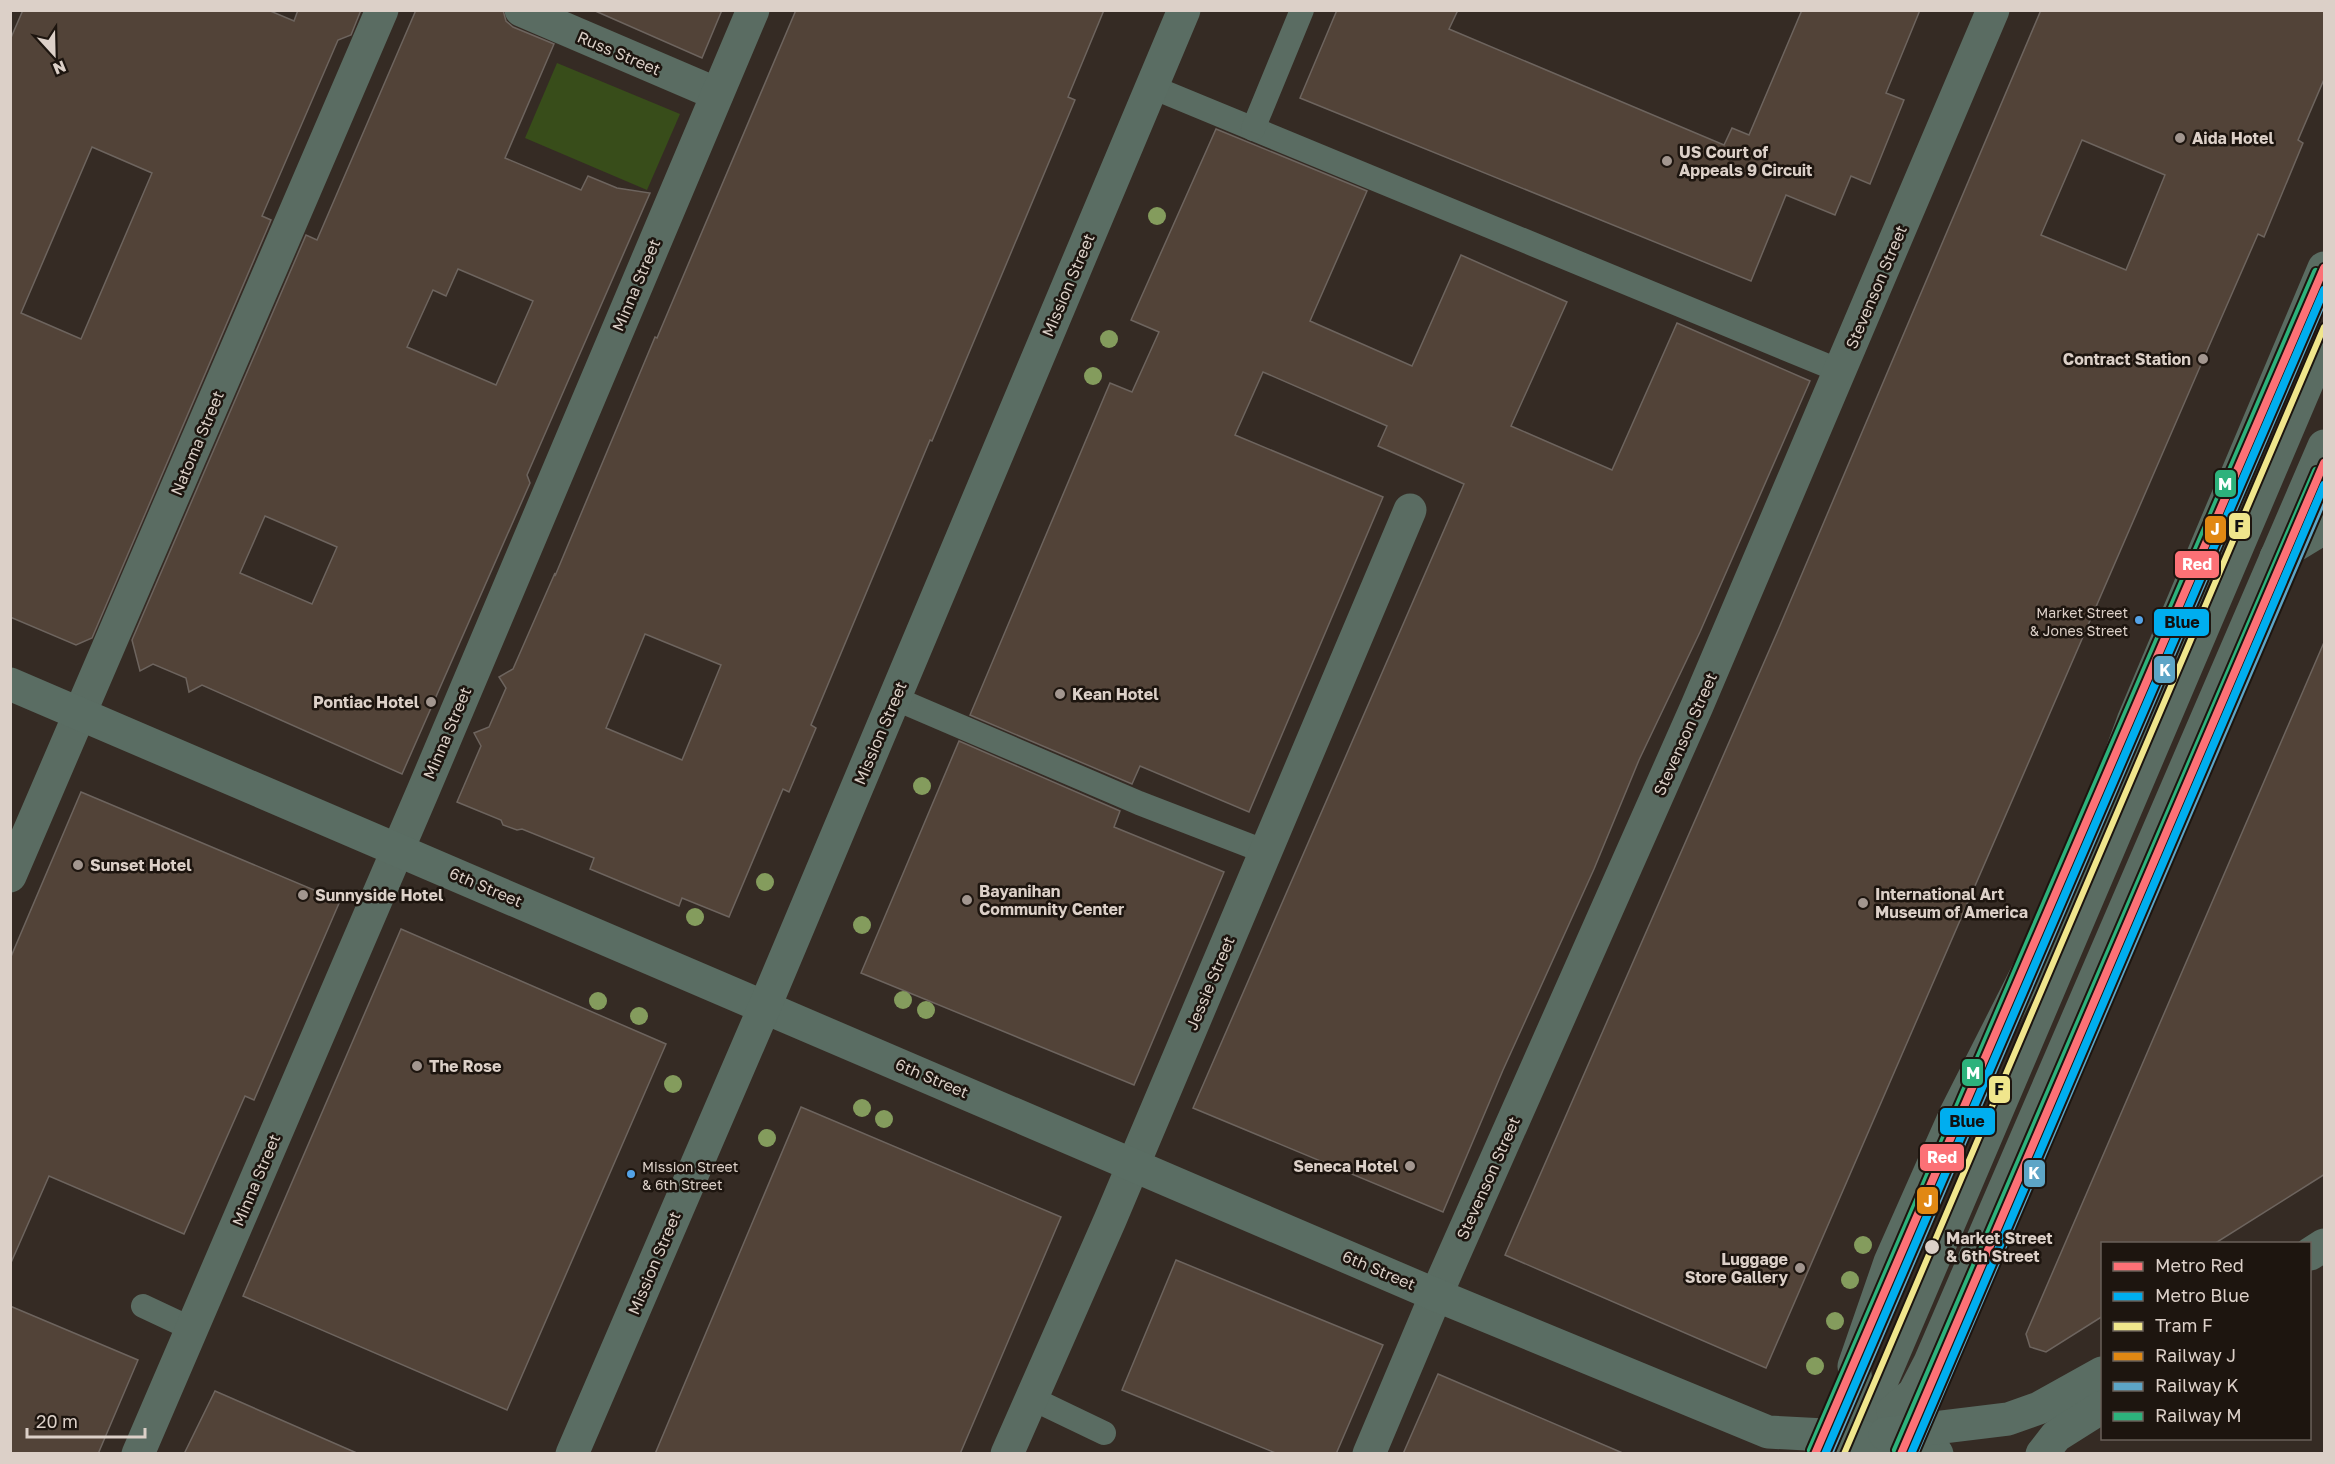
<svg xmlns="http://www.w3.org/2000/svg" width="2335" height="1464" viewBox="0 0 2335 1464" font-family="'Golos Text',sans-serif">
<rect width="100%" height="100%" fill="#352b24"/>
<path fill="#384d1a" d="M557 63 680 114 647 190 525 138Z"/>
<g fill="#524338" stroke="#6d645e" stroke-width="1.5" fill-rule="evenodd">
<path d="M23 10H268L294 21 298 10H361L351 35 338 40 262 216 271 220 92 638 76 645 10 617V40ZM92 147 152 173 81 339 21 313Z"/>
<path d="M416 10H503L506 21 513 27 554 44 505 158 581 190 588 176 617 188 650 193 527 475 530 483 402 774 202 685 189 692 186 678 153 664 140 671 132 640 306 235 317 240ZM458 269 533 301 496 385 407 347 433 290 446 296ZM265 516 337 547 312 604 240 573Z"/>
<path d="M593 10H722L702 58Z"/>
<path d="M796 10H1104L1068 97 1075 100 932 441 930 440 811 725 816 728 789 792 783 789 729 917 682 898 679 906 590 869 594 858 522 829 517 830 503 825 501 820 457 802 481 746 474 733 489 727 506 688 499 677 513 669 555 573V576L655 337 657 338ZM645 634 721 665 682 760 606 728Z"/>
<path d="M1337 10H1458L1449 29 1724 145 1732 128 1749 135 1802 10H1920L1886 93 1904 100 1870 184 1851 176 1835 215 1786 195 1751 281 1300 98Z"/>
<path d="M2041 10H2325V77L2298 140 2303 143 2264 237 2258 234 2206 353 1766 1368 1505 1255 1779 628ZM2082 140 2165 175 2126 270 2041 235Z"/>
<path d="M1216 129 1367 191 1310 321 1412 366 1461 255 1567 302 1511 426 1612 470 1677 323 1810 381 1700 632 1639 760 1594 869 1503 1070 1443 1212 1193 1108 1464 484 1378 446 1387 426 1263 372 1235 435 1383 497 1249 812 1140 766 1132 784 970 715 1110 383 1132 392 1159 332 1131 320Z"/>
<path d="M2325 640V1174L2214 1244H2103V1316L2046 1352 2030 1347 2026 1334Z"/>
<path d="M959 741 1120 811 1114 827 1224 872 1134 1085 861 973Z"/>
<path d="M81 792 340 901 254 1100 245 1096 184 1234 49 1176 10 1265V959Z"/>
<path d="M401 929 666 1044 507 1410 243 1296Z"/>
<path d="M801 1107 1061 1217 960 1454H655Z"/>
<path d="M1176 1260 1383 1345 1336 1454H1278L1122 1390Z"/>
<path d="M10 1306 138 1360 98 1454H10Z"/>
<path d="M1438 1374 1625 1454H1403Z"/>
<path d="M215 1391 359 1454H184Z"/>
</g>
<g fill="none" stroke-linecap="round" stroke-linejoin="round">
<g stroke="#5a6c62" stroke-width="24">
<path d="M1152 87 1840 371"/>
<path d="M1253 129 1302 10"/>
<path d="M894 698 1139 803 1266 852"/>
<path d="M143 1306 192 1329"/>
<path d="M1031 1398 1104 1433"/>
<path d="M1865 1432 2324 355"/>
</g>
<g stroke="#5a6c62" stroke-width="33">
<path d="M521 10 717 94"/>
<path d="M10 876 382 10"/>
<path d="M138 1454 423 791 753 10"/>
<path d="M1007 1454 1110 1220 1410 510"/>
<path d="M1369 1454 1436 1295 1697 706 1993 10"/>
</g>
<g stroke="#5a6c62" stroke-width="33">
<path d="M2276 557 2324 528"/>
<path d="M1857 1450 1863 1437 1914 1393 1930 1362 2324 446"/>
<path d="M1862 1454 1863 1437 1854 1366 1890 1262 1956 1113 2079 870 2133 721 2324 268"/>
</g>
<g stroke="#5a6d63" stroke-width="33">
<path d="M10 684 1436 1295 1768 1432 1863 1437 1937 1454"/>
<path d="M2310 1254 2324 1245"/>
<path d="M1885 1434 2008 1419 2039 1408 2102 1373"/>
<path d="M572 1454 765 1006 1184 10"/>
<path d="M2042 1454 2056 1436 2102 1407"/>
</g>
<defs>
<g id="rail-1">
<path d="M1819 1454 2324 276"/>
<path d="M1904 1454 2324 475"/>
</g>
<g id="rail-2">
<path d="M1829 1454 2324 298"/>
<path d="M1914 1454 2324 497"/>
</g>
<g id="rail-3">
<path d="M1811 1450 2316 272"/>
<path d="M1896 1450 2316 471"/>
</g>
</defs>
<use href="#rail-1" stroke="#1d150f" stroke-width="12"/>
<use href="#rail-2" stroke="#1d150f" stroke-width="12"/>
<use href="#rail-3" stroke="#1d150f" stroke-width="12"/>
<use href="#rail-1" stroke="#e18813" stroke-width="8"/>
<use href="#rail-2" stroke="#5da5c6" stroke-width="8"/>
<use href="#rail-3" stroke="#2db27c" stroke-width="8"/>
<defs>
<path id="tram-1" d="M1844 1454 2324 327"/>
</defs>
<use href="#tram-1" stroke="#1d150f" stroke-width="10"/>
<use href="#tram-1" stroke="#f0e68c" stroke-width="6"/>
<defs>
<g id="metro-1">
<path d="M1815 1454 2324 268"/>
<path d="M1901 1454 2324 463"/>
</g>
<g id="metro-2">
<path d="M1825 1454 2324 290"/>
<path d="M1911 1454 2324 485"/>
</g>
</defs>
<use href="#metro-1" stroke="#1d150f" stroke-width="12"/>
<use href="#metro-2" stroke="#1d150f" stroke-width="12"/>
<use href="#metro-1" stroke="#fc7176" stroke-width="8"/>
<use href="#metro-2" stroke="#00aeef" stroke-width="8"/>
</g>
<g fill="#849c5d">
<circle cx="1157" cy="216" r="9"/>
<circle cx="1109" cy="339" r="9"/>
<circle cx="1093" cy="376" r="9"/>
<circle cx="922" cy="786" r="9"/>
<circle cx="765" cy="882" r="9"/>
<circle cx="695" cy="917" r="9"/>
<circle cx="862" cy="925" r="9"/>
<circle cx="903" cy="1000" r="9"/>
<circle cx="598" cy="1001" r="9"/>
<circle cx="926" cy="1010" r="9"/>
<circle cx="639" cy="1016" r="9"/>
<circle cx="673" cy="1084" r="9"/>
<circle cx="862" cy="1108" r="9"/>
<circle cx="884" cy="1119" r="9"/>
<circle cx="767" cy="1138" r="9"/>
<circle cx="1863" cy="1245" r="9"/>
<circle cx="1850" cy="1280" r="9"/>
<circle cx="1835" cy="1321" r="9"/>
<circle cx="1815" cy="1366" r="9"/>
</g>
<g fill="#a2968f" stroke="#1d150f" stroke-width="2">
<circle cx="2180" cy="138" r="6"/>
<circle cx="1667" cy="161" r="6"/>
<circle cx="2203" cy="359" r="6"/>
<circle cx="1060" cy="694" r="6"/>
<circle cx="431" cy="702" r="6"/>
<circle cx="78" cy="865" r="6"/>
<circle cx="303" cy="895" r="6"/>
<circle cx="967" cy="900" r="6"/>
<circle cx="1863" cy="903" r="6"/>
<circle cx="417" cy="1066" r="6"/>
<circle cx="1410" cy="1166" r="6"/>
<circle cx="1800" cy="1268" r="6"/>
</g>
<g fill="#53a3e8" stroke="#1d150f" stroke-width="2">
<circle cx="2139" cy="620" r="5"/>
<circle cx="631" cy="1174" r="5"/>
</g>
<circle fill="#dcd0c8" stroke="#1d150f" stroke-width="2" cx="1932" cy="1247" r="8"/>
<g text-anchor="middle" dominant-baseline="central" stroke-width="5" stroke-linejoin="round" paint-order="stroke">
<g font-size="14" fill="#dcd0c8" stroke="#1d150f" text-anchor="end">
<text x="2128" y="612">Market Street<tspan x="2128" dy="18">&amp; Jones Street</tspan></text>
<text x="642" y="1166" text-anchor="start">Mission Street<tspan x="642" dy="18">&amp; 6th Street</tspan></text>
</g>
<g font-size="16" fill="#dcd0c8" stroke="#1d150f">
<text transform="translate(619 53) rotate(23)">Russ Street</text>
<text transform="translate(636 285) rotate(-67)">Minna Street</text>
<text transform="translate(1068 285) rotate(-67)">Mission Street</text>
<text transform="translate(1876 287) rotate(-67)">Stevenson Street</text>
<text transform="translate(197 443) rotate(-67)">Natoma Street</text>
<text transform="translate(447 733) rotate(-67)">Minna Street</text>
<text transform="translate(880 733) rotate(-67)">Mission Street</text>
<text transform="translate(1685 734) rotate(-66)">Stevenson Street</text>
<text transform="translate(486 887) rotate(23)">6th Street</text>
<text transform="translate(1210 983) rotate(-67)">Jessie Street</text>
<text transform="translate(932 1078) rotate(23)">6th Street</text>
<text transform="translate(1488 1178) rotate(-66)">Stevenson Street</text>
<text transform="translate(256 1180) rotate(-67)">Minna Street</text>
<text transform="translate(654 1263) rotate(-67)">Mission Street</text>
<text transform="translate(1379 1270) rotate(23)">6th Street</text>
</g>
<g font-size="16" font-weight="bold" fill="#dcd0c8" stroke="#1d150f" text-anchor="start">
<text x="2192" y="138">Aida Hotel</text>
<text x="1679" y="152">US Court of<tspan x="1679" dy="18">Appeals 9 Circuit</tspan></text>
<text x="2191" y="359" text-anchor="end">Contract Station</text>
<text x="1072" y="694">Kean Hotel</text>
<text x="419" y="702" text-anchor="end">Pontiac Hotel</text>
<text x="90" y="865">Sunset Hotel</text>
<text x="979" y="891">Bayanihan<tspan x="979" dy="18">Community Center</tspan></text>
<text x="1875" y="894">International Art<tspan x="1875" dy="18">Museum of America</tspan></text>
<text x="315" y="895">Sunnyside Hotel</text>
<text x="429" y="1066">The Rose</text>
<text x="1398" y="1166" text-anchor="end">Seneca Hotel</text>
<text x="1788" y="1259" text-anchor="end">Luggage<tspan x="1788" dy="18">Store Gallery</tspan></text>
</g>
<g font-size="16" font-weight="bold" fill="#dcd0c8" stroke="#1d150f" text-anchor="start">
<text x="1946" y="1238">Market Street<tspan x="1946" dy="18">&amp; 6th Street</tspan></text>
</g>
</g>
<g stroke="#1d150f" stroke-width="2">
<rect x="2214" y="469" width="23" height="29" rx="6" fill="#2db27c"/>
<rect x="2228" y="512" width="23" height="28" rx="6" fill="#f0e68c"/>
<rect x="2204" y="515" width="23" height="29" rx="6" fill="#e18813"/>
<rect x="2174" y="550" width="46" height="29" rx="6" fill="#fc7176"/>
<rect x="2153" y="608" width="57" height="29" rx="6" fill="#00aeef"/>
<rect x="2153" y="655" width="23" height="29" rx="6" fill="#5da5c6"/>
<rect x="1961" y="1058" width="23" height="29" rx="6" fill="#2db27c"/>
<rect x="1988" y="1075" width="23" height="29" rx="6" fill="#f0e68c"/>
<rect x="1939" y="1107" width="57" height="29" rx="6" fill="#00aeef"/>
<rect x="1919" y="1143" width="46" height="29" rx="6" fill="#fc7176"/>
<rect x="2023" y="1159" width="23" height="29" rx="6" fill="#5da5c6"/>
<rect x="1916" y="1186" width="23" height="29" rx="6" fill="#e18813"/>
</g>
<g font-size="16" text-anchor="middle" font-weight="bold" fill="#fff">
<text x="2225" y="490">M</text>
<text x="2215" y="535">J</text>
<text x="2197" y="570">Red</text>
<text x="2165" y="676">K</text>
<text x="1973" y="1079">M</text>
<text x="1942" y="1163">Red</text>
<text x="2034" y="1179">K</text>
<text x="1928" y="1207">J</text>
</g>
<g font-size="16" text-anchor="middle" font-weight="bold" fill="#111">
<text x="2239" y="532">F</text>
<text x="2182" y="628">Blue</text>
<text x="1999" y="1095">F</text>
<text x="1967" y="1127">Blue</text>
</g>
<rect width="2335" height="1464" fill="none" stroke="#dcd0c8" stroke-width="24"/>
<rect x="2101" y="1242" width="210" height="198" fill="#1d150f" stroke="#696059" stroke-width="1.5"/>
<rect x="2113" y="1262" width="30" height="9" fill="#fc7176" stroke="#696059" stroke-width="1.5"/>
<text x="2155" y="1272" font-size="18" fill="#dcd0c8">Metro Red</text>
<rect x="2113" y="1292" width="30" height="9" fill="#00aeef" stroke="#696059" stroke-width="1.5"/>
<text x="2155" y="1302" font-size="18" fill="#dcd0c8">Metro Blue</text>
<rect x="2113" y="1322" width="30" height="9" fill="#f0e68c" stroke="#696059" stroke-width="1.5"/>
<text x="2155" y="1332" font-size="18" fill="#dcd0c8">Tram F</text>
<rect x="2113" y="1352" width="30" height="9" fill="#e18813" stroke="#696059" stroke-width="1.5"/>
<text x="2155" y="1362" font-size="18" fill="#dcd0c8">Railway J</text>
<rect x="2113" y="1382" width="30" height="9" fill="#5da5c6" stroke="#696059" stroke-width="1.5"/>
<text x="2155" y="1392" font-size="18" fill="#dcd0c8">Railway K</text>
<rect x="2113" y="1412" width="30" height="9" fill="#2db27c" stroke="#696059" stroke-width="1.5"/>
<text x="2155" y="1422" font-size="18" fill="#dcd0c8">Railway M</text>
<g transform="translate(54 54) rotate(158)" stroke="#1d150f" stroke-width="4.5" paint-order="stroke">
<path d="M0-4.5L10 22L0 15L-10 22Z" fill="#dcd0c8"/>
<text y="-9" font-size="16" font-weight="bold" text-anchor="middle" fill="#dcd0c8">N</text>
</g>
<path d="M27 1428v9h118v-9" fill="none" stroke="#dcd0c8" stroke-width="3"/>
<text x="36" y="1428" font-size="18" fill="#dcd0c8" stroke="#1d150f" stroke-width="4.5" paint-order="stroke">20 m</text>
</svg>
